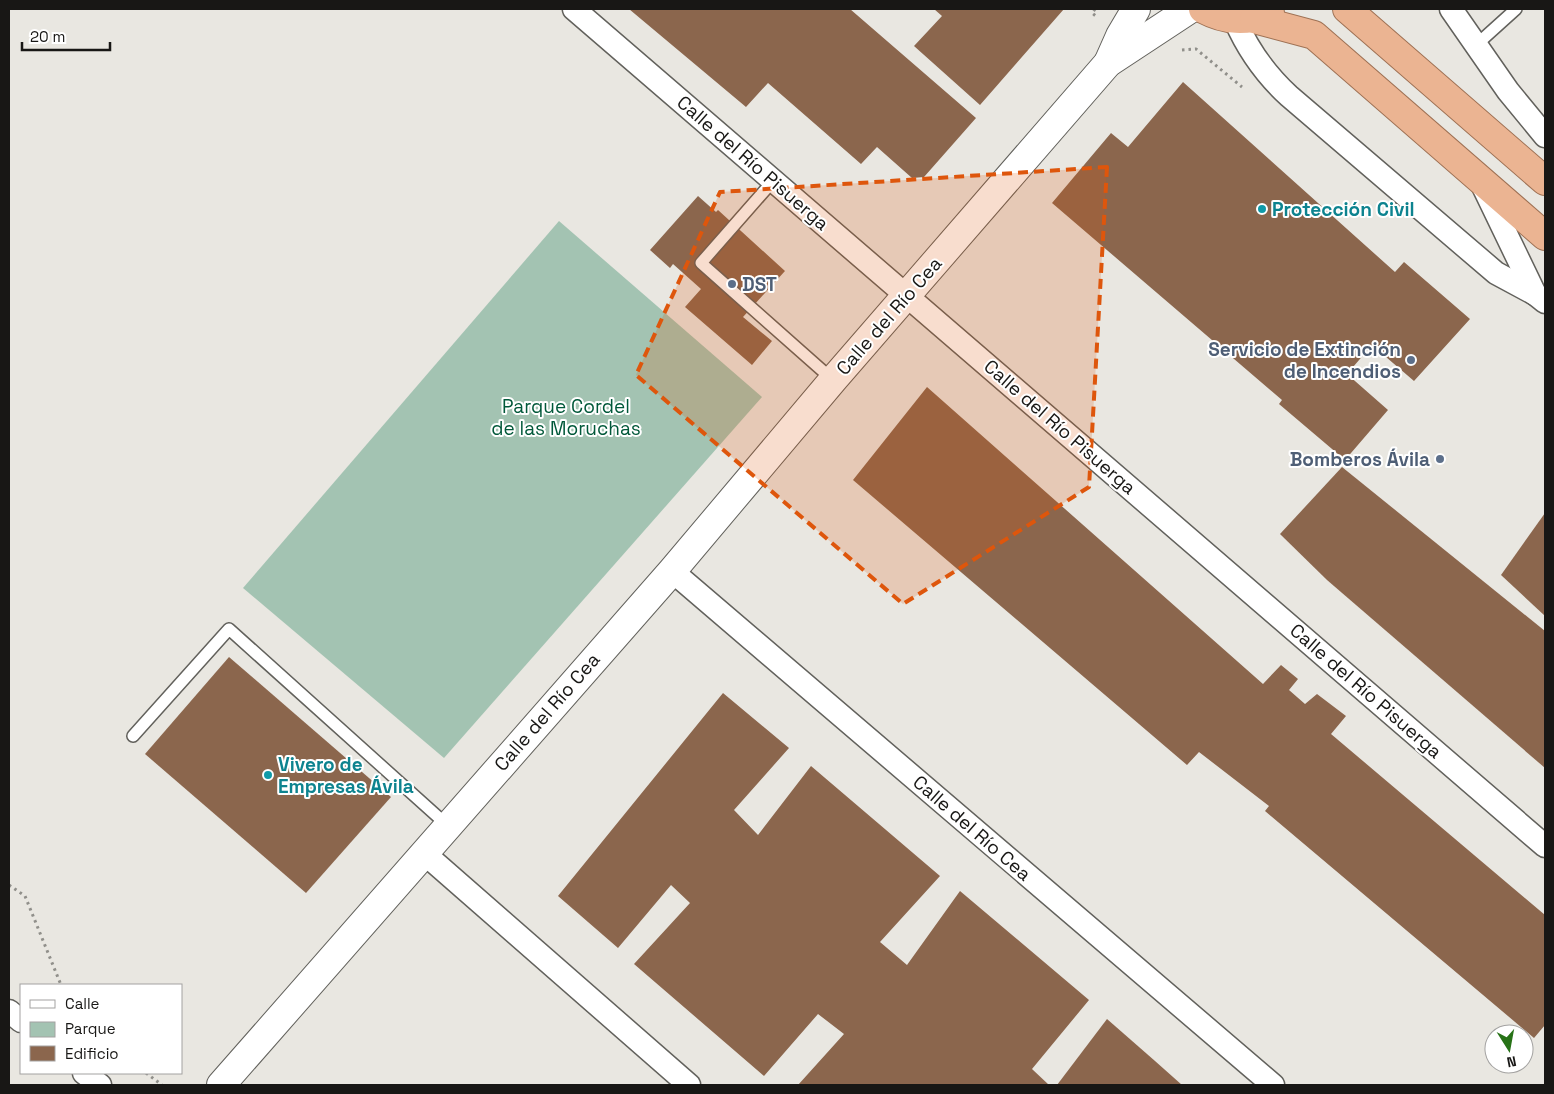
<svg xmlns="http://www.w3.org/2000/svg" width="1554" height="1094" viewBox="0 0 1554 1094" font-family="'Space Grotesk',sans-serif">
<rect width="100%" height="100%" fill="#e9e7e1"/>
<path fill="#a3c3b2" d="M559 221 762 397 444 758 243 588Z"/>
<g fill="#8b664d">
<path d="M629 9H850L976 118 924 177 912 178 877 147 861 164 768 83 746 107Z"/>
<path d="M934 9H1064L980 105 914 46 942 16Z"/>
<path d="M1183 82 1395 272 1404 262 1470 319 1414 381 1372 345 1347 374 1388 410 1345 460 1279 404 1282 400 1052 203 1111 133 1128 147Z"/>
<path d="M698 196 716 212 718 210 785 271 743 317 772 341 752 365 685 307 701 289 673 264 670 268 650 250Z"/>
<path d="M927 387 1263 684 1281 665 1298 679 1289 690 1305 704 1317 694 1346 716 1331 734 1545 915V1025L1534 1038 1265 811 1269 806 1199 752 1187 765 853 480Z"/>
<path d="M1342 467 1545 631V768L1327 580 1280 534Z"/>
<path d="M1545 513V616L1501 575Z"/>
<path d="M229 657 391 797 306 893 145 754Z"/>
<path d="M723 693 789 748 734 810 758 835 811 766 940 876 880 942 907 965 960 891 1089 1000 1032 1069 1049 1085H798L844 1034 818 1014 764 1076 634 964 690 903 671 885 618 948 558 896Z"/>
<path d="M1107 1019 1155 1061 1182 1085H1057Z"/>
</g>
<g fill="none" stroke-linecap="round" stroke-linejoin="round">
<defs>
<g id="service">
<path d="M1475 46 1516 9"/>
<path d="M773 181 701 263 833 380"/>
<path d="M133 736 229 629 447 825"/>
</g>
<g id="minor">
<path d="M574 9 1545 846"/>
<path d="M1451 9 1508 91 1545 136"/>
<path d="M1235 20C1248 50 1265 74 1289 96L1496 273 1535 294 1545 302"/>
<path d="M1481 182 1535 294"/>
<path d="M672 571 1273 1085"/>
<path d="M425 854 689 1085"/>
<path d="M9 1011 21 1021"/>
<path d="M84 1073 100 1085"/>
</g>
<g id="tertiary">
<path d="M1108 63 1120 36 1136 9"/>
<path d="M221 1085 672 571 833 380 1108 63 1190 9"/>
</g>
<g id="trunk">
<path d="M1203 9C1226 21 1246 22 1270 13"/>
<path d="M1347 9 1545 181"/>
<path d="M1254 19 1314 35 1545 236"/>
</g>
</defs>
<use href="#service" stroke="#62615c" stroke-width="14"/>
<use href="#minor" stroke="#62615c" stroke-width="25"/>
<use href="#tertiary" stroke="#62615c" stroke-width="30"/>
<use href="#trunk" stroke="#9e7154" stroke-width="30"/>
<g stroke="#908f8a" stroke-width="3" stroke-dasharray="2.5 4" stroke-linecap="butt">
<path d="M1095 9 1092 13 1097 17"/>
<path d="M1182 50 1196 49 1242 87"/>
<path d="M9 885 25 896 61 985"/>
<path d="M146 1073 162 1085"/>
</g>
<use href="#service" stroke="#fff" stroke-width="11"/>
<use href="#minor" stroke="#fff" stroke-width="22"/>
<use href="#tertiary" stroke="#fff" stroke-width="28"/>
<use href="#trunk" stroke="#ebb492" stroke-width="28"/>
</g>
<path fill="#de560c" fill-opacity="0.2" stroke="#de560c" stroke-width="4" stroke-dasharray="10 6" stroke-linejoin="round" d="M1107 167 1089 487 903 604 636 375 720 192Z"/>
<g fill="#0f9aa8" stroke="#fff" stroke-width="2">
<circle cx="1262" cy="209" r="5"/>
<circle cx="268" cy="775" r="5"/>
</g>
<g fill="#5c6f8a" stroke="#fff" stroke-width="2">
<circle cx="732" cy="284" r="5"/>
<circle cx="1411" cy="360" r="5"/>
<circle cx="1440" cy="459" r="5"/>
</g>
<g text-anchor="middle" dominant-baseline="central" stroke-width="4" stroke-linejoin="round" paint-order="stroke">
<g font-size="19" fill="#181715" stroke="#fff">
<text transform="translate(753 163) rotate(41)">Calle del Río Pisuerga</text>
<text transform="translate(889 316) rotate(-49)">Calle del Río Cea</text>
<text transform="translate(1060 427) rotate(41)">Calle del Río Pisuerga</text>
<text transform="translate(1366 691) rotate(41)">Calle del Río Pisuerga</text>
<text transform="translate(547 712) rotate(-49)">Calle del Río Cea</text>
<text transform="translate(972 828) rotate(41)">Calle del Río Cea</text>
</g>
<g font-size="19" font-weight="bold" fill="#0d838f" stroke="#fff" text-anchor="start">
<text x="1272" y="209">Protección Civil</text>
<text x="278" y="764">Vivero de<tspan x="278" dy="22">Empresas Ávila</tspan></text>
</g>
<g font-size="19" font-weight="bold" fill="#4e5e75" stroke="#fff" text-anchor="end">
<text x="742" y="284" text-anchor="start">DST</text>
<text x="1401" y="349">Servicio de Extinción<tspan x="1401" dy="22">de Incendios</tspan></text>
<text x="1430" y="459">Bomberos Ávila</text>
</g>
<g font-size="19" fill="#005839" stroke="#fff">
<text x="566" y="406">Parque Cordel<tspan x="566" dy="22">de las Moruchas</tspan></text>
</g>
</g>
<rect width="1554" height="1094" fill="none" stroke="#181715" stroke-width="20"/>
<rect x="20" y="984" width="162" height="90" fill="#ffffff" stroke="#a3a2a1"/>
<rect x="30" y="1000" width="25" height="8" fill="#ffffff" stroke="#a3a2a1"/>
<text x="65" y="1009" font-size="15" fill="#181715">Calle</text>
<rect x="30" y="1022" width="25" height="15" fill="#a3c3b2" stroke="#a3a2a1"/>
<text x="65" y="1034" font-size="15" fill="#181715">Parque</text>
<rect x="30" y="1046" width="25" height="15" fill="#8b664d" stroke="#a3a2a1"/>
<text x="65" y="1059" font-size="15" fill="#181715">Edificio</text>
<g transform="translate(1509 1049) rotate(169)"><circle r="24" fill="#ffffff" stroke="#a3a2a1"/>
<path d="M0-4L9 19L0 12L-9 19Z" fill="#277217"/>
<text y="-8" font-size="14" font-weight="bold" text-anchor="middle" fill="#181715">N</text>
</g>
<path d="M22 42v8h88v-8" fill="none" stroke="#181715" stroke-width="2.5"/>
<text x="30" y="42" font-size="15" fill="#181715" stroke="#ffffff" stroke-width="4" paint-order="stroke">20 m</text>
</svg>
